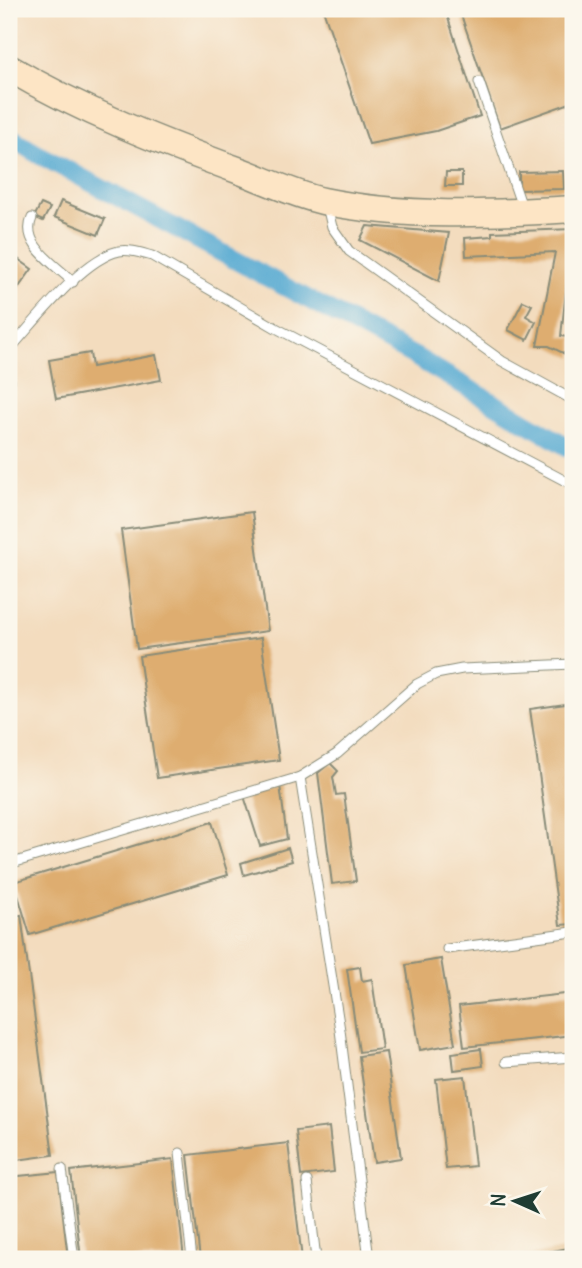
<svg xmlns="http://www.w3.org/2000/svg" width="582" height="1268" viewBox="0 0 582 1268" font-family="Delius,sans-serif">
<rect width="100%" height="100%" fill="#fbf7ec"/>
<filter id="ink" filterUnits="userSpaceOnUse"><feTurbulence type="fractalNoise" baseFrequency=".0143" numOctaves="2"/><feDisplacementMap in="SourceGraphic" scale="14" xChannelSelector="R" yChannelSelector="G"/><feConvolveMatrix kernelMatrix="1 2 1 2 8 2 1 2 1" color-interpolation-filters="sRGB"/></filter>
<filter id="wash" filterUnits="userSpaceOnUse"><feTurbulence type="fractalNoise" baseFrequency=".00686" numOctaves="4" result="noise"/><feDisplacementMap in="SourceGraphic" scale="28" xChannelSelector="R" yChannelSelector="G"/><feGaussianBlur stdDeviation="1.57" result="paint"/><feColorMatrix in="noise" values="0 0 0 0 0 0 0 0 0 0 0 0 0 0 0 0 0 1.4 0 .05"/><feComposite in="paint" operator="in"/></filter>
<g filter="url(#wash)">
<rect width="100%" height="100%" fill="#f3dcbe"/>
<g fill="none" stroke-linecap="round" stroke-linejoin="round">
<path stroke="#55a9d1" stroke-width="19" d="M9 136 34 152 414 356 573 450"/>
</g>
<g id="blocks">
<g fill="#dead6f">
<path d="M323 9H445L480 116 436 131 369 144Z"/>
<path d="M459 9H573V102L500 128Z"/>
<path d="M563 171 564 189 519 190V172Z"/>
<path d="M446 172H462V186H445Z"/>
<path d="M61 201 105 219 98 235 54 217Z"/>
<path d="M41 204 50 208 43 221 34 217Z"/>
<path d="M367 226 449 233 439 281 360 240Z"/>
<path d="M573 229 561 336 573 338V358L549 346H537L555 252 466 256 465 238 492 236V232Z"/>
<path d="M18 259 32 269 16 291 9 286V271Z"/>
<path d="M523 301 532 305 526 316 536 322 527 340 508 330Z"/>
<path d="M90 353 92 367 156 355 161 380 56 399 49 360Z"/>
<path d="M252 512 268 631 137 649 121 530Z"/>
<path d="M261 638 279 760 157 778 139 656Z"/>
<path d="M573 703V924L560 925 530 709Z"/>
<path d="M330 763 338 771 333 777 336 795 344 794 356 881 332 884 318 773Z"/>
<path d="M280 785 287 839 260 846 244 796Z"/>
<path d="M212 822 228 875 30 935 14 882Z"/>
<path d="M288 848 292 861 244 875 241 863Z"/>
<path d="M21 915 53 1155 9 1161V917Z"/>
<path d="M441 959 455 1044 420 1050 406 965Z"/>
<path d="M360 967 362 981 372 979 382 1049 359 1052 347 969Z"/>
<path d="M573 993V1035L464 1047 459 1006Z"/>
<path d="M481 1049 483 1066 454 1070 452 1053Z"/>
<path d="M386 1052 401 1158 374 1162 359 1056Z"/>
<path d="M465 1076 475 1166 446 1169 436 1079Z"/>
<path d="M329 1127 334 1172 301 1176 296 1131Z"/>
<path d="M288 1143 302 1259H200L188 1155Z"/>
<path d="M173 1159 184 1259H81L71 1171Z"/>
<path d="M58 1172 68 1259H9V1177Z"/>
<path d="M573 1247V1259H518V1258Z"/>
</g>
</g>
</g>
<g filter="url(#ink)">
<use href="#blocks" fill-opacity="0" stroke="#898c79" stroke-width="2"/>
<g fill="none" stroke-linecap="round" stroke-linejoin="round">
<defs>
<g id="lane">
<path d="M479 82 522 207"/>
<path d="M327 206 332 227 349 251 502 361 573 400"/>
<path d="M32 218C20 244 56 265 73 282"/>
<path d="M9 350C35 322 82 259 119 251 130 249 141 253 152 256L276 328 573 485"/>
<path d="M9 381H10"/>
<path d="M300 777 340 1030 369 1259"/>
<path d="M9 864 300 777 337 754 417 684 436 674 462 669 573 664"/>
<path d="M447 949 573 932"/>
<path d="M506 1062 573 1057"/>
<path d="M180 1153 192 1259"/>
<path d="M62 1169 74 1259"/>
<path d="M307 1181 316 1259"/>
</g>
<path id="secondary" d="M9 68C82 111 163 143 243 172 269 182 296 195 323 201 405 218 490 214 573 209"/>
</defs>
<use href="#lane" stroke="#898c79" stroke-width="11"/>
<use href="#secondary" stroke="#898c79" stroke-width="29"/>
<use href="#lane" stroke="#fff" stroke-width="9"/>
<use href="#secondary" stroke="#fde5c5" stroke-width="26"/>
</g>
</g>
<rect width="582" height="1268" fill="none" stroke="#fbf7ec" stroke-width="35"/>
<g transform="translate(515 1201) rotate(273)" stroke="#fbf7ec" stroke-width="5" paint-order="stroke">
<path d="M0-5L12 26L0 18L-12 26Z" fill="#1f3d34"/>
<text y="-10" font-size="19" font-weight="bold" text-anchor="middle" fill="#1f3d34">N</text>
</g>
</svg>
